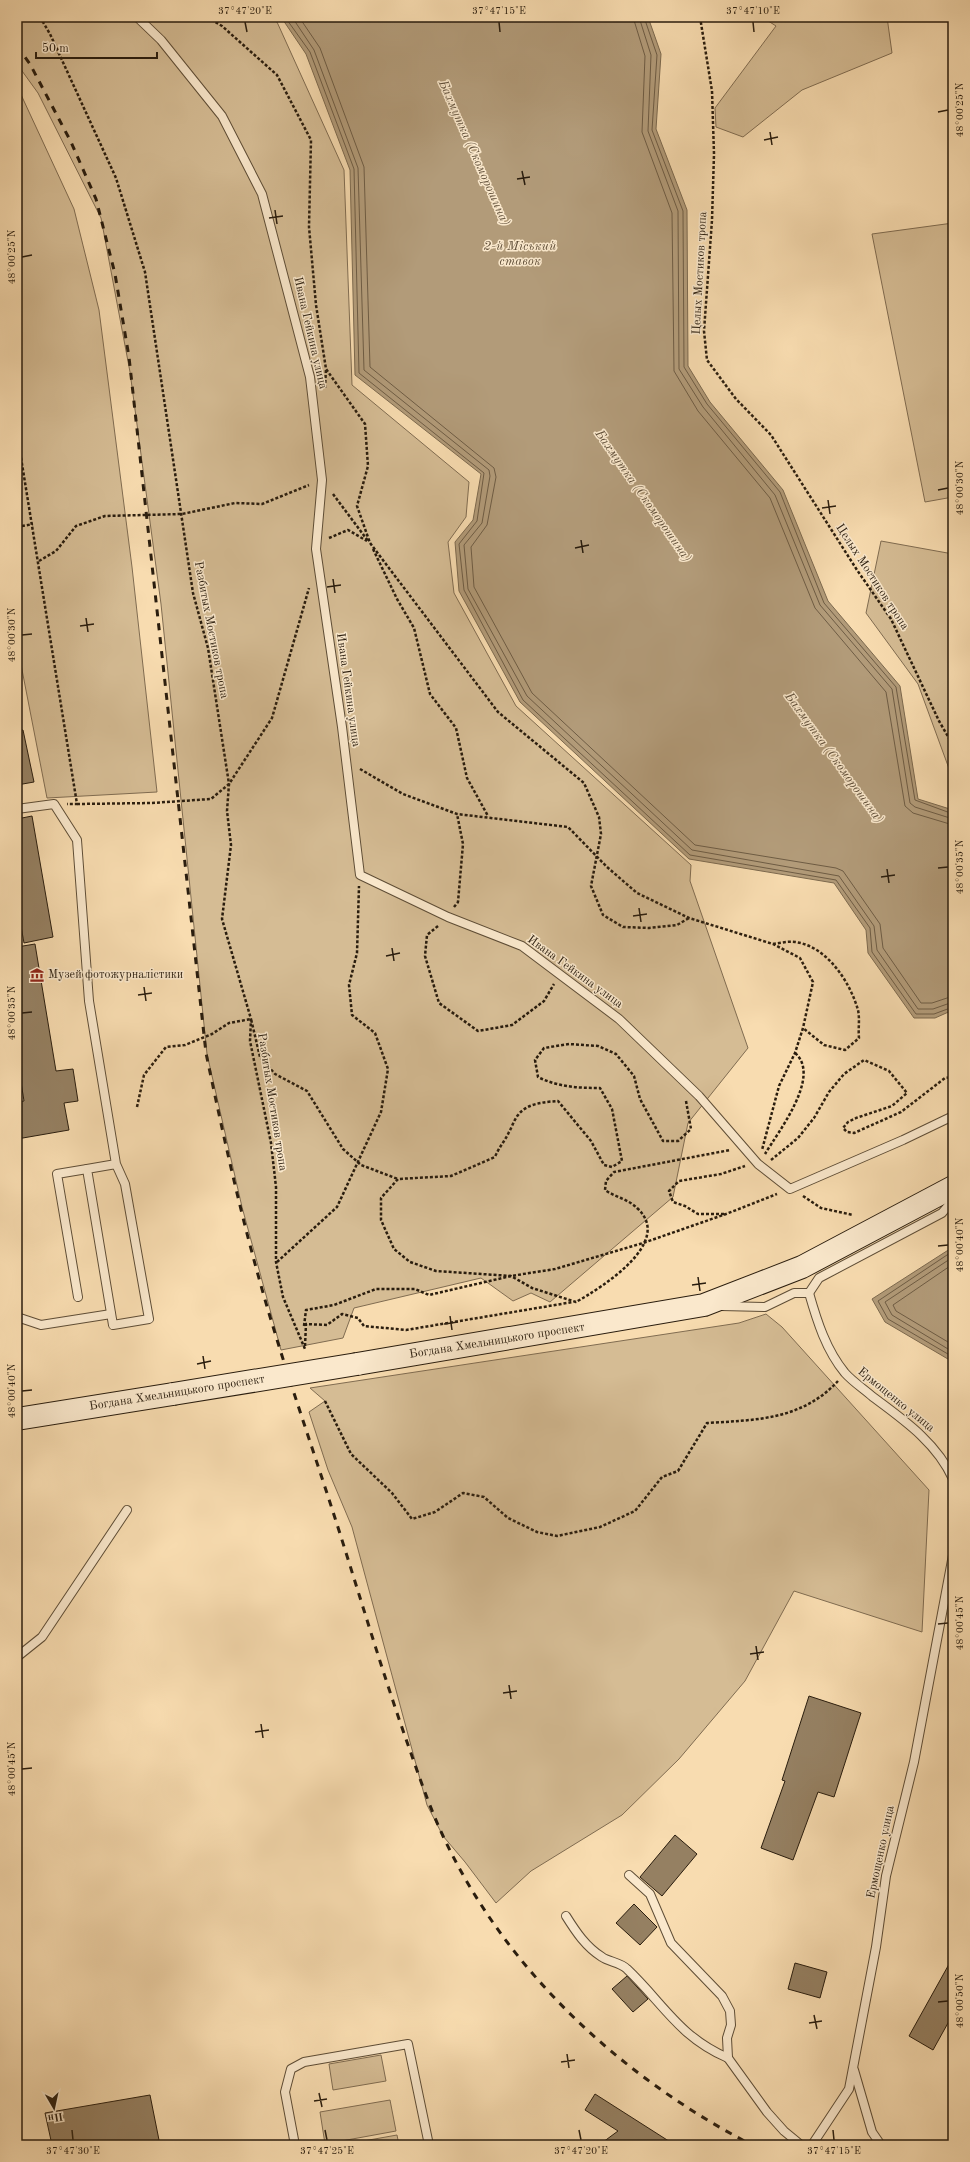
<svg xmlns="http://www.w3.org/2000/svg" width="970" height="2162" viewBox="0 0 970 2162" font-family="'Old Standard TT',serif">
<rect width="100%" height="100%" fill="#f8dcb0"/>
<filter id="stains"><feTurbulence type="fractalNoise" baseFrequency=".005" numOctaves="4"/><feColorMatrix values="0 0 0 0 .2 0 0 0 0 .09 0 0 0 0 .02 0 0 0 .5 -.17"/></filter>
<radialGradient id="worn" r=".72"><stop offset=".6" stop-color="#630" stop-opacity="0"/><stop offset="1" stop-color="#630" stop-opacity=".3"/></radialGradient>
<g fill="#d5bc94" stroke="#806c51">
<path d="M17 17H264L277 22 344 170 352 385 469 482 466 517 448 542 454 593 516 706 691 865 690 881 748 1048 688 1123 673 1197 550 1302 531 1293 513 1301 481 1278 354 1308 343 1338 281 1350 242 1207 207 1054 161 604 130 372 101 218 38 93 17 64Z"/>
<path d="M762 17H887L892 53 802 90 743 137 716 127 715 108 776 26Z"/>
<path d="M17 86 74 209 99 310 132 567 157 792 47 798 17 644Z"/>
<path d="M953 223V497L925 502 872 234Z"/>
<path d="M881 541 953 554V774H951L918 684 866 613Z"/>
<path d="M766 1314 782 1327 929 1490 922 1632 794 1591 745 1681 679 1759 622 1815 531 1871 496 1903 465 1862 443 1836 427 1805 352 1527 328 1470 309 1412 325 1401 310 1388 739 1323Z"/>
<path d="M381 2055 386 2081 333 2090 329 2064Z"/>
<path d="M390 2100 396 2131 325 2144 320 2112Z"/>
<path d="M397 2135 399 2145H341Z"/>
</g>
<g fill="#b29b79" stroke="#7c694e">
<path d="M281 17H648L661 54 656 129 687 210 688 366 710 402 783 490 828 601 900 686 918 799 953 810V1010L935 1018H914L868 953 866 930 834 883 689 859 520 702 459 591 455 542 473 520 481 474 355 375 350 170 306 54Z"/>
<path d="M953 1247V1362L885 1322 872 1299Z"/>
</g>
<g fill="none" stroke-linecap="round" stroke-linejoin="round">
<g stroke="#6e5c44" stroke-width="1">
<path d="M285 17 310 52 354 169 359 373 484 473 477 521 459 544 464 590 523 700 690 855 836 880 870 928 872 952 916 1014H934L953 1007"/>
<path d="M292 17 314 50 358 168 364 370 489 470 490 476 482 523 464 545 468 589 527 696 692 850 839 876 874 926 877 950 918 1009H933L953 1002"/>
<path d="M299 17 320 48 364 167 370 367 494 468 496 477 487 525 471 547 474 587 532 693 695 845 836 868 843 871 880 924 883 948 921 1003H932L953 996"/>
<path d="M633 17 645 56 642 132 672 213 674 371 698 411 770 498 815 608 886 692 905 806 913 813 953 825"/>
<path d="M639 17 651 55 648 131 678 211 679 369 703 407 775 495 820 605 892 689 910 803 915 807 953 819"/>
<path d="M644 17 657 55 652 130 683 211 684 367 707 404 780 492 824 603 896 687 915 800 953 814"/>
<path d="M953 1251 878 1301 888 1319 953 1357"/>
<path d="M953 1257 885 1302 892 1315 953 1352"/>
<path d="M953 1264 893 1305 896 1311 953 1345"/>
</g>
</g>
<g fill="#958062" stroke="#2a1d0e">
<path d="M17 730H23L34 782 17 785Z"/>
<path d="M32 816 53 937 24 943 17 904V819Z"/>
<path d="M35 944 56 1071 73 1069 78 1101 64 1103 69 1130 17 1139V1102L24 1101 17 1057V947Z"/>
<path d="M809 1696 861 1713 834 1797 818 1792 793 1860 761 1848 785 1781 782 1780Z"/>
<path d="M675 1835 697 1854 662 1896 640 1877Z"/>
<path d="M634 1904 657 1927 640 1945 616 1923Z"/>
<path d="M953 1957V2014L933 2050 909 2036Z"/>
<path d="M795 1963 827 1972 820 1998 788 1989Z"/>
<path d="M627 1976 648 1999 633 2012 612 1989Z"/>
<path d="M595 2094 675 2145H599L618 2131 585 2110Z"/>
<path d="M150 2095 160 2145H52L45 2113Z"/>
</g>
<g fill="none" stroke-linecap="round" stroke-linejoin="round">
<defs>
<g id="service">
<path d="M137 17 161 40 222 116 262 194 310 377 322 480 316 549 342 727 360 875 448 917 522 946 619 1019 699 1096 758 1164 790 1189 903 1140 953 1116"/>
<path d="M17 809 54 804 77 840 89 1001 116 1164 125 1184 149 1319 113 1325 87 1169 116 1164"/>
<path d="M809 1293C817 1321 826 1350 845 1373 853 1382 864 1389 873 1397 904 1420 937 1443 953 1479"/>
<path d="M809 1293 819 1278 942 1213 953 1200"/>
<path d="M78 1297 57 1174 87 1169"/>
<path d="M721 1306 765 1307 794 1293H809"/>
<path d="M17 1317 41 1325 111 1314"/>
<path d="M17 1657 42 1637 127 1510"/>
<path d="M629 1875 650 1894 671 1943 722 1996 730 2011 731 2025 727 2038 728 2058 767 2112 784 2131 801 2145"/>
<path d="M566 1916C576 1932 586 1947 602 1957 609 1962 620 1962 627 1969 663 2003 679 2037 728 2058"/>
<path d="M854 2070 872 2132 881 2145"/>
<path d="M295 2145 285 2092 291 2069 304 2062 408 2044 429 2145"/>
<path d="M812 2145 849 2089 876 1947 886 1876 914 1762 953 1555"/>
</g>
<g id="secondary">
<path d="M357 1364 704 1305 802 1267 953 1187"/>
<path d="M17 1419 173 1394"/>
</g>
</defs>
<use href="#service" stroke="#5e4d36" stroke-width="10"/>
<use href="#secondary" stroke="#2a1d0e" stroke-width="24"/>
<g stroke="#2a1d0e" stroke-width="2.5" stroke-dasharray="3 2" stroke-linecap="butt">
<path d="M40 17 50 34 116 178 145 272 193 593 208 648 229 784 227 811 231 845 222 919 251 1019 250 1041 271 1143 276 1187V1262L283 1297 305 1349"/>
<path d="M207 17 222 26 277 75 311 140 309 227 316 305 326 369 365 424 368 466 357 506 370 543 498 712 584 783 599 817 601 834 591 886 603 915 623 927 649 928 677 925 689 918"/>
<path d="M700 17 712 91 714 154 712 220 704 331 707 360 736 399 771 435 857 570 891 619 939 721 953 745"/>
<path d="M325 388 326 369"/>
<path d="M17 433 77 804H67"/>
<path d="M333 494 368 541"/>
<path d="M17 527 33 524"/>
<path d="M329 538 348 530 367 541"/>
<path d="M373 549 397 599 414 628 430 694 456 728 467 778 488 816"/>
<path d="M39 561 56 551 76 526 105 516 182 514 235 503 262 504 309 485"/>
<path d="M360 769 403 794 457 814 568 827 607 867 637 893 689 918 773 944 800 958 813 982 803 1028 795 1053 779 1086 762 1150"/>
<path d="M77 804 152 803 211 799 229 784 272 718 309 588"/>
<path d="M454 907 458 902 463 844 457 814"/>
<path d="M438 926 427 935 425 956 439 1003 478 1031 512 1025 544 1001 554 984"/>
<path d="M773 944C780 943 788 941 795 942 827 946 850 982 858 1010 860 1019 858 1029 859 1038L845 1050 824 1045 803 1028"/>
<path d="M686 1101 691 1129 678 1141H663L640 1099 634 1076 616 1054 598 1046 569 1044 544 1048 535 1060 538 1077C558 1087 578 1088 600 1088L612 1109 622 1161 612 1167 604 1165 591 1141 558 1101C545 1102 527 1103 518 1115 514 1120 512 1127 509 1132 505 1141 499 1147 495 1157L451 1176 398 1179 381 1198V1220L394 1249 410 1262 436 1271 511 1276 532 1288 576 1302C601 1288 675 1242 637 1208 628 1199 615 1197 605 1190L606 1181 614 1172 730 1150"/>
<path d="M137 1107 144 1075 166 1047 185 1045 212 1034 229 1023 251 1019 260 1057 275 1074 307 1091 343 1149 361 1165 398 1179"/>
<path d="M765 1154C778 1132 822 1076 795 1053"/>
<path d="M771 1160 798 1138 814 1118 829 1092 844 1074 864 1060 889 1071 907 1093 892 1106 856 1118 848 1122 843 1128 847 1132 854 1133 901 1112 945 1078 953 1077"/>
<path d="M803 1196 821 1208 853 1215"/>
<path d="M724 1214H698L685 1206 673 1202 669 1191 679 1181 721 1174 745 1166"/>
<path d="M277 1262 337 1207 381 1112 388 1069 375 1033 352 1015 349 985 357 953 359 886"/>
<path d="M304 1326 306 1310 334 1305 376 1289H415L429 1295 511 1276 555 1269 643 1243 726 1214 777 1194"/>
<path d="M305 1346 306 1324 327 1325 342 1314 358 1318 364 1326 406 1330 573 1302"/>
<path d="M325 1401 351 1454 392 1493 412 1519 435 1512 463 1493 484 1497 508 1518 537 1532 557 1536 600 1527 635 1511 662 1477 678 1471 707 1423C756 1420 802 1420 838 1381"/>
</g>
<use href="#service" stroke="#fae8cc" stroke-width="8"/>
<use href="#secondary" stroke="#fae8cc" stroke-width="22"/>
<path stroke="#2a1d0e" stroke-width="3" stroke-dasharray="7 7" stroke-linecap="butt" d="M17 46 30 64 71 142 96 199 115 274 129 357 206 1053C222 1130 239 1207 260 1282 282 1361 310 1440 335 1518 359 1593 381 1668 407 1742 418 1773 429 1806 443 1836 506 1971 621 2077 752 2145"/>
<defs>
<path id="secondary-bridge" d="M173 1394 357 1364"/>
</defs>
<use href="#secondary-bridge" stroke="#2a1d0e" stroke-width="24" stroke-linecap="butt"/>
<use href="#secondary-bridge" stroke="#fae8cc" stroke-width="22"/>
</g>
<path fill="none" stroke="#2a1d0e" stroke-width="1.5" d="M245 22 247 32M499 22 500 32M753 22 754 32M938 112 948 110M770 132 772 145M764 140 778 137M522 171 525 185M517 179 530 177M275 210 277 224M269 218 283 216M22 257 32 255M938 490 948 488M828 500 830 514M822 508 836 506M581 540 583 553M575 548 589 545M333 579 335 593M327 587 341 585M86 618 88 632M80 626 94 624M22 635 32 634M938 868 948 867M887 869 889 883M881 877 895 875M639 908 641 922M633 916 647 914M392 948 394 961M386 956 400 953M144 987 146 1001M138 995 152 993M22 1013 32 1012M938 1246 948 1245M698 1277 700 1291M692 1285 706 1283M450 1316 452 1330M444 1324 458 1322M203 1356 205 1369M197 1364 211 1361M22 1391 32 1390M938 1624 948 1623M756 1646 758 1660M750 1654 764 1652M509 1685 511 1699M503 1693 517 1691M261 1724 263 1738M255 1732 269 1730M22 1769 32 1768M938 2002 948 2001M814 2015 817 2029M809 2023 822 2021M567 2054 569 2068M561 2062 575 2060M319 2093 322 2107M314 2101 327 2099M72 2130 73 2140M325 2130 327 2140M579 2130 581 2140M833 2130 834 2140"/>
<defs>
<symbol id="museum-bare" viewBox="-9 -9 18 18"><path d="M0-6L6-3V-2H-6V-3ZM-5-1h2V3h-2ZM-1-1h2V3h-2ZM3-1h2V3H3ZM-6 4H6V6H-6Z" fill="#8f2418" stroke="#fae8cc" stroke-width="2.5" paint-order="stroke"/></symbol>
</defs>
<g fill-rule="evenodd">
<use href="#museum-bare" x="27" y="965" width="20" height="20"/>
</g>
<g text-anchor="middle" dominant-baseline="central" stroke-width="3" stroke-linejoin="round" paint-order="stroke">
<g font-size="12" fill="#2a1d0e" stroke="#fae8cc">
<text transform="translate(700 273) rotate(-87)">Целых Мостиков тропа</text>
<text transform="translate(310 333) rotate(77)">Ивана Гейкина улица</text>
<text transform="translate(872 577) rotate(57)">Целых Мостиков тропа</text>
<text transform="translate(211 630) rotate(79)">Разбитых Мостиков тропа</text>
<text transform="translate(348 690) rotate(82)">Ивана Гейкина улица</text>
<text transform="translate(575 972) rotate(36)">Ивана Гейкина улица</text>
<text transform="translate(272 1102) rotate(81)">Разбитых Мостиков тропа</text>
<text transform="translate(497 1341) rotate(-9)">Богдана Хмельницького проспект</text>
<text transform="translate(177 1393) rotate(-9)">Богдана Хмельницького проспект</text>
<text transform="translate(896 1400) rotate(39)">Ермощенко улица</text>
<text transform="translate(881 1852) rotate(-78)">Ермощенко улица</text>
</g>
<g font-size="12" fill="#2a1d0e" stroke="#fae8cc" text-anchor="start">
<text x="48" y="975">Музей фотожурналістики</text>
</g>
<g font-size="13" font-style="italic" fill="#604f39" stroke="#fae8cc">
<text transform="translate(474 153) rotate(66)">Бахмутка (Скоморошина)</text>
<text x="520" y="246">2-й Міський<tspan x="520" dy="15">ставок</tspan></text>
<text transform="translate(643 496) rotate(55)">Бахмутка (Скоморошина)</text>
<text transform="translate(834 758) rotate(54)">Бахмутка (Скоморошина)</text>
</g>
</g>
<rect width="970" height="2162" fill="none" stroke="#f8dcb0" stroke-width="44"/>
<g transform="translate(54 2108) rotate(171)" stroke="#fae8cc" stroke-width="3" paint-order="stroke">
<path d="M0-3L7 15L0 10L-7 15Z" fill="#2a1d0e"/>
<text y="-6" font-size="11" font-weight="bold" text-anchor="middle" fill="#2a1d0e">Пн</text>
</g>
<path d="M36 52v6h121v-6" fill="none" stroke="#2a1d0e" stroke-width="2"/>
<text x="42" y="52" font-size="12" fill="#2a1d0e" stroke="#fae8cc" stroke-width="3" paint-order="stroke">50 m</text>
<rect x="22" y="22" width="926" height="2118" fill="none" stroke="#2a1d0e" stroke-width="1.5"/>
<g font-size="10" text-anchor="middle" fill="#2a1d0e">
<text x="245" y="14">37°47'20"E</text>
<text x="499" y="14">37°47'15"E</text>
<text x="753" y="14">37°47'10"E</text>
<text transform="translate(959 110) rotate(-90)" y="4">48°00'25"N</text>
<text transform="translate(11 257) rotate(-90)" y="4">48°00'25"N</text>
<text transform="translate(959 488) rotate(-90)" y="4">48°00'30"N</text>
<text transform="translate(11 635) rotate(-90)" y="4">48°00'30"N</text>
<text transform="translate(959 867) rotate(-90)" y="4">48°00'35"N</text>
<text transform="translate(11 1013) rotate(-90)" y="4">48°00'35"N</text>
<text transform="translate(959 1245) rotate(-90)" y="4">48°00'40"N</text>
<text transform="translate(11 1391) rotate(-90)" y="4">48°00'40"N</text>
<text transform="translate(959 1623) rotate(-90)" y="4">48°00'45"N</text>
<text transform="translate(11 1769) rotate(-90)" y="4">48°00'45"N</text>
<text transform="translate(959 2001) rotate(-90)" y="4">48°00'50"N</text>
<text x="73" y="2154">37°47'30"E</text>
<text x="327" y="2154">37°47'25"E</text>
<text x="581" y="2154">37°47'20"E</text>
<text x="834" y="2154">37°47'15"E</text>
</g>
<rect width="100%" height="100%" filter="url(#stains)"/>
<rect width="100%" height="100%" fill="url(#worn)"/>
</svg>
